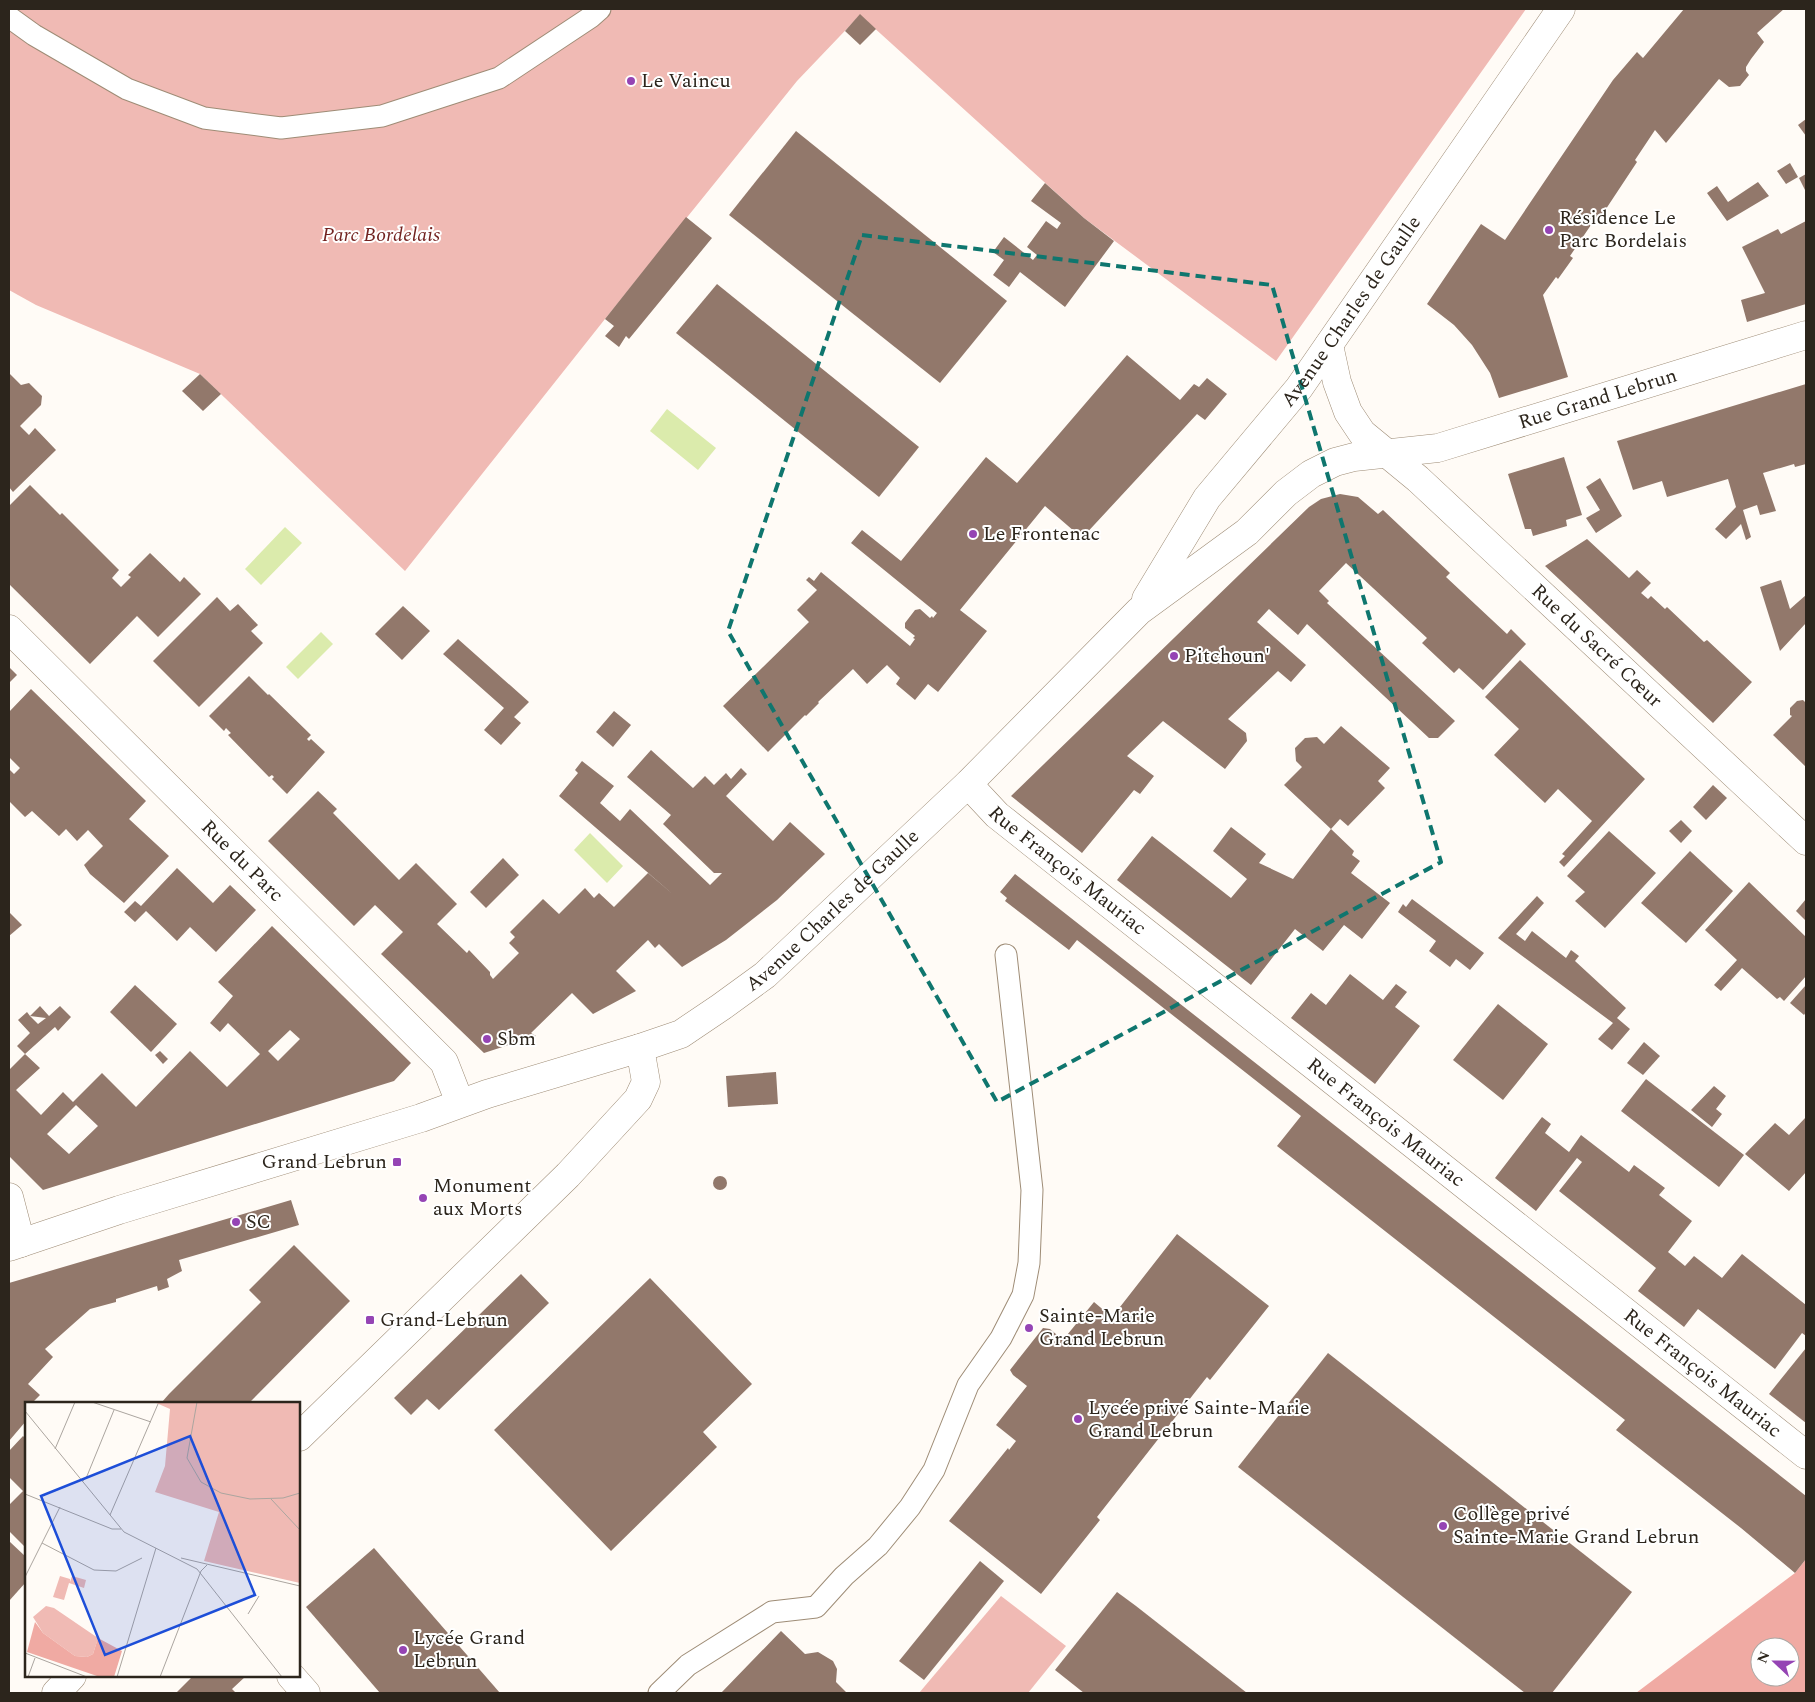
<svg xmlns="http://www.w3.org/2000/svg" width="1815" height="1702" viewBox="0 0 1815 1702" font-family="Spectral,serif">
<rect width="100%" height="100%" fill="#fffbf6"/>
<g fill="#f0bab4">
<path d="M9 9H1526L1276 361 1084 218 860 15 797 81 605 319 405 571 200 374 36 305 9 290Z"/>
<path d="M1001 1596 1066 1646 1028 1693H919Z"/>
</g>
<path fill="#f0aaa3" fill-rule="evenodd" d="M1806 1559V1693H1636L1795 1573ZM1760 1647H1790V1677H1760Z"/>
<g fill="#dbebac">
<path d="M667 409 716 448 698 470 650 431Z"/>
<path d="M285 527 302 543 261 585 245 569Z"/>
<path d="M321 632 333 644 298 679 286 667Z"/>
<path d="M590 833 623 866 607 883 574 850Z"/>
</g>
<g fill="#92786b" fill-rule="evenodd">
<path d="M1684 9H1784L1757 33 1764 42 1751 59 1746 67V71L1749 75 1740 86 1729 87 1719 79 1666 143 1655 130 1635 160 1637 162 1598 221 1595 219 1570 256 1573 258 1558 279 1556 277 1543 295 1568 377 1499 398 1490 373 1472 345 1454 325 1427 304 1481 224 1505 240 1613 80 1637 52 1643 58Z"/>
<path d="M860 14 876 29 860 45 845 31Z"/>
<path d="M1806 119V136L1798 125Z"/>
<path d="M796 131 1007 301 940 383 729 215Z"/>
<path d="M1790 163 1798 177 1786 184 1777 171Z"/>
<path d="M1806 174V192L1799 178Z"/>
<path d="M1758 182 1769 196 1727 221 1707 193 1717 186 1728 202Z"/>
<path d="M1045 183 1084 218 1114 241 1065 307 1020 272 1009 287 993 275 1004 260 993 252 1004 237 1033 260 1037 255 1027 247 1046 221 1057 229 1061 223 1031 201Z"/>
<path d="M686 217 712 238 629 339 626 336 619 347 605 336 614 326 605 319Z"/>
<path d="M1806 221V304L1747 322 1741 300 1765 293 1742 247 1778 229 1781 234Z"/>
<path d="M717 284 919 447 879 497 676 333Z"/>
<path d="M1127 355 1180 400 1194 384 1199 387 1207 378 1227 394 1205 420 1197 414 1082 538 1045 506 960 610 987 631 938 692 928 684 915 700 896 684 900 678 887 665 867 684 853 669 818 702 819 703 806 716 805 715 768 752 723 706 809 622 797 610 817 590 806 580 809 577 814 581 821 572 910 646 915 639 913 638 915 636 905 628V623L915 610 920 609 930 618 932 616 933 618 937 613 851 543 862 530 901 561 986 457 1017 483Z"/>
<path d="M9 373 21 385 29 383 42 396 41 405 20 426 29 435 35 428 56 450 13 492 9 487Z"/>
<path d="M200 374 221 394 203 411 182 391Z"/>
<path d="M1806 384V464L1795 467 1794 464 1763 473 1776 511 1760 515 1757 505 1743 510 1751 537 1746 540 1741 524 1726 539 1715 529 1736 507 1728 479 1667 497 1662 481 1633 490 1617 441Z"/>
<path d="M1564 457 1582 515 1566 520 1567 526 1533 536 1531 529H1525L1508 474Z"/>
<path d="M1600 478 1622 516 1596 533 1586 518 1600 510 1586 487Z"/>
<path d="M30 485 60 515 62 513 119 570 112 578 121 587 131 577 128 575 150 553 180 582 184 577 201 594 158 637 137 616 90 664 9 584V506Z"/>
<path d="M1340 494 1358 497 1378 514 1383 510 1450 573 1446 577 1507 634 1511 629 1526 644 1483 690 1459 668 1454 673 1422 643 1427 638 1346 563 1319 591 1329 601 1327 603 1455 721 1438 738H1429L1307 624 1298 635 1269 609 1257 622 1306 665 1291 682 1278 671 1228 719 1246 733 1247 741 1225 769 1163 721 1127 756 1154 776 1140 794 1134 790 1082 853 1011 796 1309 507 1321 499Z"/>
<path d="M1587 539 1629 578 1637 570 1651 583 1641 593 1648 599 1651 596 1665 609 1667 607 1704 642 1707 640 1752 682 1713 723 1545 566Z"/>
<path d="M1781 580 1790 609 1806 595V623L1780 651 1760 587Z"/>
<path d="M217 597 230 611 238 604 258 625 251 631 263 643 199 707 153 661Z"/>
<path d="M403 606 430 631 402 660 375 634Z"/>
<path d="M458 639 529 702 514 717 521 723 501 745 484 730 504 708 443 654Z"/>
<path d="M1520 660 1645 779 1564 867 1559 862 1565 856 1562 854 1592 821 1558 789 1545 803 1494 755 1519 729 1485 697Z"/>
<path d="M9 667 17 675 9 683Z"/>
<path d="M249 676 268 695 269 694 311 735 307 739 309 741 311 739 325 752 287 794 272 779 274 777 272 775 269 777 228 735 231 733 226 728 224 731 209 716Z"/>
<path d="M31 689 146 801 129 819 169 856 124 903 90 874 84 865 103 846 88 830 77 841 66 829 59 836 32 811 25 817 9 801V769L14 774 20 768 9 757V712Z"/>
<path d="M1803 700 1805 702 1806 700V767L1773 735 1792 716 1790 715V708L1797 701Z"/>
<path d="M614 711 631 725 613 747 596 732Z"/>
<path d="M1341 726 1390 768 1378 781 1385 788 1348 826 1340 819 1331 829 1284 785 1302 767 1296 761 1295 748 1305 738 1317 737 1324 744Z"/>
<path d="M651 750 693 788 705 776 714 785 726 773 731 779 741 768 747 774 726 796 773 841 790 822 825 854 777 900 749 922 726 940 682 967 659 944 655 948 648 940 616 971 636 991 593 1014 572 993 531 1033 536 1036 484 1053 381 954 403 932 375 905 354 926 268 841 318 791 337 809 333 813 399 880 416 863 457 904 437 924 467 953 469 950 490 972V975L493 979 519 953 509 943 515 937 510 932 543 899 559 914 585 888 594 898 599 893 614 907 648 873 675 896 559 796 578 773 575 770 582 761 614 786 600 803 620 821 630 809 710 885 722 873H714L663 824 671 815 627 777Z"/>
<path d="M1713 785 1727 798 1706 820 1693 807Z"/>
<path d="M1681 820 1692 831 1681 843 1669 831Z"/>
<path d="M1231 827 1266 854 1259 863 1293 879 1331 829 1354 851 1352 855 1360 861 1351 873 1390 903 1362 939 1344 925 1323 951 1295 929 1251 985 1117 880 1152 836 1231 898 1247 879 1213 851Z"/>
<path d="M1609 831 1656 873 1605 928 1575 901 1585 892 1567 876Z"/>
<path d="M1690 851 1733 891 1686 943 1641 903Z"/>
<path d="M503 858 519 875 486 908 470 892Z"/>
<path d="M177 868 213 903 230 885 256 910 216 952 190 927 177 941 146 911 135 922 124 912 135 901 141 906Z"/>
<path d="M1015 874 1806 1496V1559L1795 1573 1741 1528 1616 1430 1625 1420 1277 1146 1301 1116 1077 940 1069 950 1005 901 1007 898 1000 892Z"/>
<path d="M1749 882 1806 937V976L1784 1001 1780 997 1777 999 1742 968 1721 991 1714 985 1737 960 1705 930Z"/>
<path d="M1537 896 1544 903 1516 934 1525 941 1532 931 1566 958 1571 950 1579 956 1575 961 1626 1008 1617 1018 1630 1029 1612 1050 1598 1039 1613 1023 1498 938Z"/>
<path d="M1412 899 1484 953 1470 970 1456 959 1450 967 1429 951 1436 941 1398 912 1403 904 1406 907Z"/>
<path d="M1806 899V921L1796 911Z"/>
<path d="M9 912 22 925 9 936Z"/>
<path d="M272 926 411 1063 394 1081 43 1190 9 1156V1070L25 1054 17 1046 30 1033 18 1020 27 1012 30 1016 40 1006 49 1016 60 1006 71 1017 58 1031 55 1027 25 1054 40 1068 16 1090 41 1115 63 1092 73 1102 102 1073 136 1107 190 1051 227 1087 260 1054 228 1023 220 1032 210 1023 233 996 218 982ZM30 1016 46 1018 38 1024ZM290 1030 300 1039 278 1061 268 1051ZM76 1105 98 1126 69 1154 47 1134Z"/>
<path d="M1350 974 1383 1000 1396 984 1407 992 1395 1007 1420 1026 1375 1084 1291 1018 1311 993 1326 1005Z"/>
<path d="M135 985 177 1024 151 1052 110 1012Z"/>
<path d="M1806 985V1012L1804 1015 1790 1003Z"/>
<path d="M1498 1004 1548 1044 1503 1100 1453 1060Z"/>
<path d="M1644 1042 1660 1056 1643 1075 1627 1063Z"/>
<path d="M160 1051 168 1059 163 1064 155 1055Z"/>
<path d="M776 1072 778 1104 728 1107 726 1076Z"/>
<path d="M1646 1079 1744 1155 1719 1187 1621 1111Z"/>
<path d="M1714 1086 1726 1096 1716 1109 1722 1114 1712 1127 1691 1110Z"/>
<path d="M1542 1117 1551 1124 1545 1133 1569 1152 1581 1135 1629 1172 1634 1165 1665 1188 1659 1195 1692 1221 1668 1252 1685 1266 1694 1256 1722 1278 1742 1254 1806 1305V1336L1802 1333 1775 1369 1698 1309 1684 1327 1638 1291 1656 1268 1559 1191 1582 1162 1577 1158 1536 1211 1495 1178Z"/>
<path d="M1806 1117V1172L1789 1191 1745 1154 1775 1123 1789 1135Z"/>
<circle cx="720" cy="1183" r="7"/>
<path d="M291 1200 299 1225 179 1260 182 1271 167 1279 169 1287 158 1291 157 1286 116 1299V1302L90 1309 45 1349 53 1357 28 1384 40 1395 34 1401 37 1403H26V1421L9 1441V1283Z"/>
<path d="M1177 1234 1269 1306 1210 1380 1207 1377 1097 1517 1100 1520 1041 1594 949 1521 1008 1448 1009 1450 1016 1441 996 1425 1027 1386 1013 1375 1010 1370 1043 1328 1050 1329 1063 1340 1094 1302 1113 1318 1121 1308 1120 1307Z"/>
<path d="M294 1245 350 1301 249 1403H164L162 1402 169 1394 261 1302 249 1290Z"/>
<path d="M521 1274 549 1303 439 1410 427 1399 411 1415 394 1398Z"/>
<path d="M650 1278 752 1384 703 1432 717 1447 611 1551 494 1430Z"/>
<path d="M1806 1348V1423L1769 1394Z"/>
<path d="M1328 1353 1632 1592 1552 1693H1525L1238 1467Z"/>
<path d="M23 1436 26 1439V1548L9 1531V1505L23 1491 9 1477V1451Z"/>
<path d="M9 1541 26 1557V1582L9 1601Z"/>
<path d="M374 1548 500 1693H380L306 1607Z"/>
<path d="M980 1561 1004 1581 924 1680 899 1661Z"/>
<path d="M1117 1592 1136 1606 1247 1693H1084L1055 1670Z"/>
<path d="M781 1631 805 1654 818 1652 833 1661 837 1669 836 1682 847 1693H721Z"/>
<path d="M193 1676H246L232 1689 236 1693H176Z"/>
</g>
<g fill="none" stroke-linecap="round" stroke-linejoin="round">
<defs>
<g id="lane">
<path d="M9 17 34 35 127 89 204 118 281 128 382 116 499 78 591 17 600 9"/>
<path d="M659 1693 688 1665 772 1612 816 1607 844 1576 878 1546 910 1507 934 1470 968 1385 1001 1338 1023 1295 1029 1263 1032 1190 1006 955"/>
</g>
<g id="street">
<path id="s1" d="M1329 345 1337 382 1348 412 1362 433 1418 479 1806 841"/>
<path id="s2" d="M9 629 444 1062 460 1103"/>
<path id="s3" d="M968 784 997 815 1806 1455"/>
<path d="M9 1197 21 1243"/>
<path d="M291 1676 306 1693"/>
</g>
<g id="secondary">
<path id="s4" d="M1146 599 1207 498 1299 388 1561 9"/>
<path id="s5" d="M9 1247 119 1210 421 1118 487 1094 640 1048 681 1034 721 1007 765 975 968 784 1139 611 1247 532 1286 493 1311 474 1335 462 1354 457 1438 448 1806 335"/>
<path d="M299 1437 568 1175 638 1099 646 1082 640 1048"/>
<path d="M56 1693 72 1676"/>
</g>
</defs>
<use href="#lane" stroke="#9e8c76" stroke-width="23"/>
<use href="#street" stroke="#9e8c76" stroke-width="29"/>
<use href="#secondary" stroke="#9e8c76" stroke-width="29"/>
<use href="#lane" stroke="#fff" stroke-width="21"/>
<use href="#street" stroke="#fff" stroke-width="28"/>
<use href="#secondary" stroke="#fff" stroke-width="28"/>
</g>
<path fill="none" stroke="#0f766e" stroke-width="4" stroke-dasharray="10 6" stroke-linejoin="round" d="M862 235 1272 285 1441 862 997 1102 728 631Z"/>
<g fill="#9544b4" stroke="#fff" stroke-width="2">
<circle cx="631" cy="81" r="5"/>
<circle cx="1549" cy="230" r="5"/>
<circle cx="973" cy="534" r="5"/>
<circle cx="1174" cy="656" r="5"/>
<circle cx="487" cy="1039" r="5"/>
<rect x="392" y="1157" width="10" height="10" rx="2.5"/>
<circle cx="423" cy="1198" r="5"/>
<circle cx="236" cy="1222" r="5"/>
<rect x="365" y="1315" width="10" height="10" rx="2.5"/>
<circle cx="1029" cy="1328" r="5"/>
<circle cx="1078" cy="1419" r="5"/>
<circle cx="1443" cy="1526" r="5"/>
<circle cx="403" cy="1650" r="5"/>
</g>
<g text-anchor="middle" dominant-baseline="central" stroke-width="4" stroke-linejoin="round" paint-order="stroke">
<g font-size="20" fill="#2c251c" stroke="#fff" text-anchor="start">
<text x="641" y="81">Le Vaincu</text>
<text x="1559" y="218">Résidence Le<tspan x="1559" dy="23">Parc Bordelais</tspan></text>
<text x="983" y="534">Le Frontenac</text>
<text x="1184" y="656">Pitchoun'</text>
<text x="497" y="1039">Sbm</text>
<text x="387" y="1162" text-anchor="end">Grand Lebrun</text>
<text x="433" y="1186">Monument<tspan x="433" dy="23">aux Morts</tspan></text>
<text x="246" y="1222">SC</text>
<text x="1039" y="1316">Sainte-Marie<tspan x="1039" dy="23">Grand Lebrun</tspan></text>
<text x="380" y="1320">Grand-Lebrun</text>
<text x="1088" y="1408">Lycée privé Sainte-Marie<tspan x="1088" dy="23">Grand Lebrun</tspan></text>
<text x="1453" y="1514">Collège privé<tspan x="1453" dy="23">Sainte-Marie Grand Lebrun</tspan></text>
<text x="413" y="1638">Lycée Grand<tspan x="413" dy="23">Lebrun</tspan></text>
</g>
<g font-size="20" font-style="italic" fill="#722220" stroke="#fff">
<text x="381" y="235">Parc Bordelais</text>
</g>
<g font-size="20" fill="#2c251c" stroke="#fff">
<text stroke="none"><textPath href="#s4" startOffset="354">Avenue Charles de Gaulle</textPath></text>
<text stroke="none"><textPath href="#s5" startOffset="1848">Rue Grand Lebrun</textPath></text>
<text stroke="none"><textPath href="#s1" startOffset="412">Rue du Sacré Cœur</textPath></text>
<text stroke="none"><textPath href="#s2" startOffset="329">Rue du Parc</textPath></text>
<text stroke="none"><textPath href="#s3" startOffset="132">Rue François Mauriac</textPath></text>
<text stroke="none"><textPath href="#s5" startOffset="901">Avenue Charles de Gaulle</textPath></text>
<text stroke="none"><textPath href="#s3" startOffset="538">Rue François Mauriac</textPath></text>
<text stroke="none"><textPath href="#s3" startOffset="942">Rue François Mauriac</textPath></text>
</g>
</g>
<g transform="translate(25 1402)">
<rect width="275" height="275" fill="#fffbf6"/>
<path d="M129 0H275V181L179 159 194 110 130 90 140 64 145 7ZM35 174 45 177V180L47 174 61 178 59 186 44 181 39 198 28 195ZM21 204 29 206 73 236 68 252 62 255 50 254 18 231 8 215Z" fill="#f0bab4"/>
<path d="M10 220 18 231 50 254 62 255 68 252 73 236 97 249 89 275 72 274 2 250Z" fill="#f0aaa3"/>
<path fill="none" stroke="#aba59f" stroke-width="1" d="M67 0 126 20M172 0 162 56 176 80 196 91 225 97 258 96 275 91M0 9 99 130 172 167 257 275M275 39V62M30 47 50 0M57 80 62 74 89 8M0 92 87 127H96M246 97 275 128M85 113 133 2M17 141 69 168 91 169 117 156M156 156 275 184M0 175 35 105M223 212 234 194M0 251 62 275M3 275 10 256M92 275 131 146M135 275 176 169 182 163"/>
<path fill="#1d4ed8" fill-opacity="0.15" stroke="#1d4ed8" stroke-width="2.5" d="M165 34 230 193 80 253 16 94Z"/>
<rect width="275" height="275" fill="none" stroke="#2c251c" stroke-width="2.5"/>
</g>
<rect width="1815" height="1702" fill="none" stroke="#2c251c" stroke-width="20"/>
<g transform="translate(1775 1662) rotate(292)"><circle r="24" fill="#ffffff" stroke="#aba8a4"/>
<path d="M0-4L9 19L0 12L-9 19Z" fill="#9544b4"/>
<text y="-8" font-size="14" font-weight="bold" text-anchor="middle" fill="#2c251c">N</text>
</g>
</svg>
